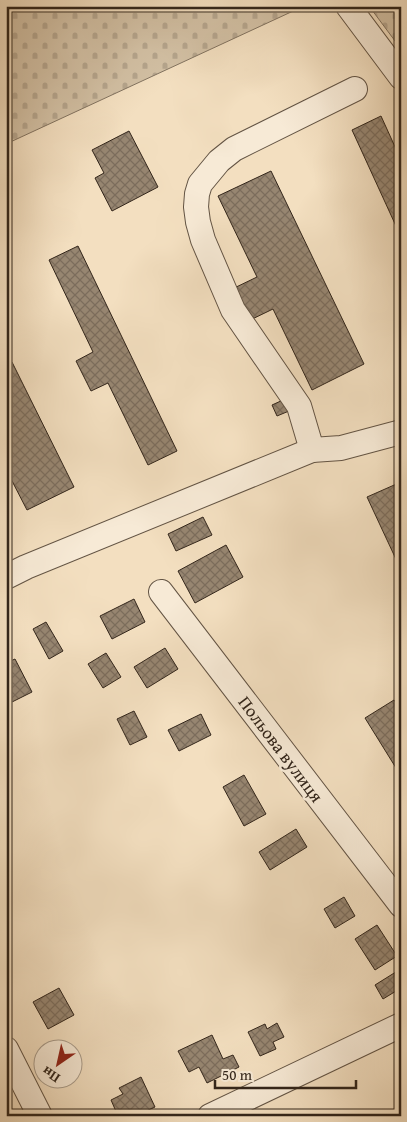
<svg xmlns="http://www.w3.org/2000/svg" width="407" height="1122" viewBox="0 0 407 1122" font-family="'Gentium Book Plus',serif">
<defs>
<pattern id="cemetery-stones" width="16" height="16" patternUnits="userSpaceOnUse" patternTransform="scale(1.25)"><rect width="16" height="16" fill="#d2c0a4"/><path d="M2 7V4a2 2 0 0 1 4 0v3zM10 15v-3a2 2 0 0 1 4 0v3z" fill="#b5a58d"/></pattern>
<pattern id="building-cross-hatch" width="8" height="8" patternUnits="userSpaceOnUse" patternTransform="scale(1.25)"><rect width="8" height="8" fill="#978671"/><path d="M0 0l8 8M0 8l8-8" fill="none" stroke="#7c6d5c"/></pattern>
</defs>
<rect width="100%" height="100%" fill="#f3dfc0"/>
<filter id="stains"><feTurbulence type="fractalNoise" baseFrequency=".004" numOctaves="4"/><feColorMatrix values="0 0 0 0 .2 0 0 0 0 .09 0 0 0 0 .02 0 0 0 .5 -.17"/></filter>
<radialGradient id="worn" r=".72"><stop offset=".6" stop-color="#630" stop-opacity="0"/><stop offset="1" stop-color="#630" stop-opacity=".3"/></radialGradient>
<g fill="url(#cemetery-stones)" stroke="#827360">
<path d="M6 6H304L6 144Z"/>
<path d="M369 6H401V49Z"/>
</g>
<g fill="url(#building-cross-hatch)" stroke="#33261b">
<path d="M381 116 401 160V237L352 130Z"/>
<path d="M129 131 158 187 112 211 95 178 104 173 92 150Z"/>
<path d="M271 171 364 364 312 390 273 309 244 323 228 291 257 277 218 196Z"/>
<path d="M78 246 177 451 148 465 108 383 91 391 76 361 93 352 49 260Z"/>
<path d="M12 362 74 487 27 510 11 479 6 482V365Z"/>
<path d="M283 400 289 411 277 416 272 405Z"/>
<path d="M401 482V570L367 497Z"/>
<path d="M203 517 212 535 176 551 168 534Z"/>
<path d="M226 545 243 577 195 603 178 571Z"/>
<path d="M134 599 145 622 112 639 100 616Z"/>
<path d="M46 622 63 651 49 659 33 629Z"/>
<path d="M165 648 178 669 147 688 134 667Z"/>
<path d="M106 653 121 677 103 688 88 664Z"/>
<path d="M15 659 32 692 6 705V663Z"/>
<path d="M394 700 401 710V776L365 718Z"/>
<path d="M134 711 147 737 130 745 117 719Z"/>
<path d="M201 714 211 735 179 751 168 730Z"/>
<path d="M244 775 266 814 244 826 223 787Z"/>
<path d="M296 829 307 847 270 870 259 852Z"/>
<path d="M344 897 355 916 335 928 324 909Z"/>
<path d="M377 925 397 956 375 970 355 939Z"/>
<path d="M399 970 401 973V988L383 999 375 985Z"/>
<path d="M59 988 74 1015 48 1029 33 1002Z"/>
<path d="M277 1023 284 1037 273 1042 276 1049 260 1056 248 1032 265 1024 267 1029Z"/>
<path d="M212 1035 223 1059 233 1055 239 1067 207 1083 199 1067 189 1072 178 1051Z"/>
<path d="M141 1077 155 1107 136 1116H118L111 1100 123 1094 119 1088Z"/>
</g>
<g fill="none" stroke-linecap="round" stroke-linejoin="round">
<defs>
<g id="minor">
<path d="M348 6 401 77"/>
<path d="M312 450 299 406 233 310 203 240 198 222 196 207 197 194 200 184 219 161 234 149 355 89"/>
<path d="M6 577 26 567 312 450 341 448 401 432"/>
<path d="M161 592 401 905"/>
<path d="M6 1049 40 1116"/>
<path d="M210 1116 401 1025"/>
</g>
</defs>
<use href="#minor" stroke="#635444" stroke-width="26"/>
<use href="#minor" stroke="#f7ead6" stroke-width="24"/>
</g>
<g text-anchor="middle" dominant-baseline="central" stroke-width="5" stroke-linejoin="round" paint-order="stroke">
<g font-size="18" fill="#33261b" stroke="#f7ead6">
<text transform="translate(281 749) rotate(53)">Польова вулиця</text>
</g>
</g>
<rect width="407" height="1122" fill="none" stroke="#f3dfc0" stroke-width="25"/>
<rect x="8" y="8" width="392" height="1107" fill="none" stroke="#33261b" stroke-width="2.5"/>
<rect x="12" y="12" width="382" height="1097" fill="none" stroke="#33261b"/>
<g transform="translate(58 1064) rotate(214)"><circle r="24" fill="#f7ead6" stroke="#a99c8b"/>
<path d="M0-4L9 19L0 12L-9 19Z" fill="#8f2418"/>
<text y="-8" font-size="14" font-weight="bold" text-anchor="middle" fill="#33261b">Пн</text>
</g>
<path d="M215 1080v8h141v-8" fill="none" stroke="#33261b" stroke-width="2.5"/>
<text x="222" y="1080" font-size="15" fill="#33261b" stroke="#f7ead6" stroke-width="4" paint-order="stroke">50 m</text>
<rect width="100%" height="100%" filter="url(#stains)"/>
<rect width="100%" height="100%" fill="url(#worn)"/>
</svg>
